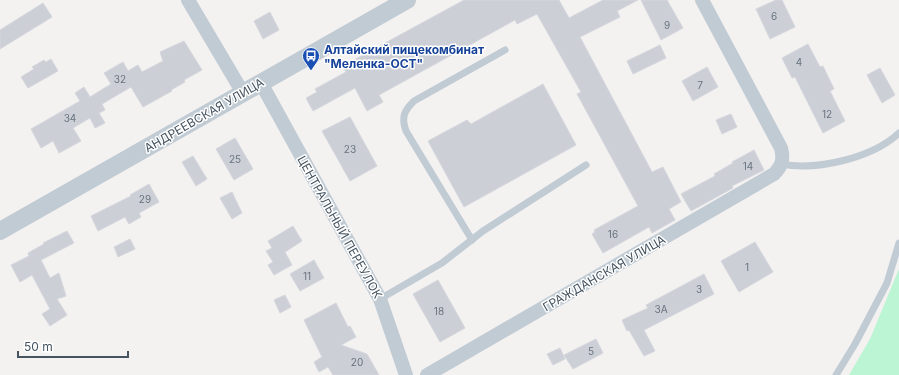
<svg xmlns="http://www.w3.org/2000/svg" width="899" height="375" viewBox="0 0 899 375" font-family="Inter,sans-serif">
<rect width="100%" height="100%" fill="#f4f1f1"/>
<path fill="#bbf5d3" d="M899 269V375H849L870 339Z"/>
<g fill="#ccd0d6" stroke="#d4d7dd">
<path d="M464 0H559L569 18 603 0H638L617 11 620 17 580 37 652 172 663 167 681 202 669 209 675 220 652 233 649 227 603 253 592 234 595 232 594 230 638 206 577 94 581 92 537 14 517 24 515 20 379 95 383 102 367 111 355 88 313 111 306 98 317 92 315 89 346 72 343 66Z"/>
<path d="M641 0H667L683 28 661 40Z"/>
<path d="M776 0H782L795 27 770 39 756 9Z"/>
<path d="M43 3 52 17 0 49V30Z"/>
<path d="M270 12 279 30 263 39 254 21Z"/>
<path d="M184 41 202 70 184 80 185 82 171 90 172 91 143 107 131 87 102 104 105 110 99 113 105 123 95 128 90 118 73 128 81 141 59 153 53 141 41 148 31 129 80 101 75 93 84 87 90 97 111 84 104 73 123 62 128 71 138 65 142 72 163 61 160 52Z"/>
<path d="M808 44 820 67 823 66 834 89 830 91 845 121 823 133 795 77 792 78 782 58Z"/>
<path d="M660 45 666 58 633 74 627 61Z"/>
<path d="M51 59 58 71 28 88 21 77 34 69 32 67 44 60 46 62Z"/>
<path d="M707 67 718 87 693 101 682 81Z"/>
<path d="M880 68 895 95 882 103 867 75Z"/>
<path d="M543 84 576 145 464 207 428 141 467 120 471 124Z"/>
<path d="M731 114 737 127 722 134 716 120Z"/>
<path d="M350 117 377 166 350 181 322 131Z"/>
<path d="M235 138 253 169 234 180 216 149Z"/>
<path d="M754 150 764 170 732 186 733 188 691 211 681 194 715 176 714 174 733 163 732 162Z"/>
<path d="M193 156 207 179 196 186 182 162Z"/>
<path d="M149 184 159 202 139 213 141 217 129 224 125 217 98 231 91 216 131 196 130 195Z"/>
<path d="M232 192 242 213 232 219 220 198Z"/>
<path d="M293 226 302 241 285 252 292 265 274 275 268 265 273 262 266 251 272 248 268 241Z"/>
<path d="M67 231 74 243 41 260 50 278 59 273 66 296 57 299 67 315 50 326 42 314 50 309 32 275 20 282 11 265 29 256 28 253 44 244 43 243Z"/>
<path d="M130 239 135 249 118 257 114 247Z"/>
<path d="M755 242 773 272 739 292 721 261Z"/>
<path d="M314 260 324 278 300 291 290 274Z"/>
<path d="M704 274 714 294 644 330 655 351 644 356 629 330 627 331 622 320 648 308 646 305Z"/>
<path d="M438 280 465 328 440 342 413 294Z"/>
<path d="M285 295 291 307 280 313 274 300Z"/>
<path d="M336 303 348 327 350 326 356 337 341 345 367 354 379 375H333L328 367 319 372 314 362 322 357 304 320Z"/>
<path d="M596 339 603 353 573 369 564 355Z"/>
<path d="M560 348 565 359 553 365 547 354Z"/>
</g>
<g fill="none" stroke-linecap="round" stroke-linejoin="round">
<g stroke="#c0cbd4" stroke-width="7">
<path d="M781 164C817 171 872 158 899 133"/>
<path d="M472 240 406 131C401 117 404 111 414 101L505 50"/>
<path d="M380 299 442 263 483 231 586 165"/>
<path d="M836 375 855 344 887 283 899 243"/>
</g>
<g stroke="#c0cbd4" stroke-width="14">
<path d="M188 0 243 93"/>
<path d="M261 83 380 299 406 375"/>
<path d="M427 375 774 174C782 166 784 159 781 148L702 0"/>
</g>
<path stroke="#c0cbd4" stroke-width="18" d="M0 231 407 0"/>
</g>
<defs>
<symbol id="bus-pin" viewBox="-11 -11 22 30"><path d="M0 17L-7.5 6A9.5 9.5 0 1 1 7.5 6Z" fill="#1a4fb4" stroke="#fff"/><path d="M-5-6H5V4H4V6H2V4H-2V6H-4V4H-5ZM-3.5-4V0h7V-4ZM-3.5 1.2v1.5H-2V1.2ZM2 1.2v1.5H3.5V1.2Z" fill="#fff"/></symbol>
</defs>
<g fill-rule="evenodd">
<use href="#bus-pin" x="301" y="46" width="20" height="27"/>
</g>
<g text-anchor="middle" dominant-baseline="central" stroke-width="3" stroke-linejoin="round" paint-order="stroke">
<g font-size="10" fill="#68737e">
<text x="774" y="16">6</text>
<text x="667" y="25">9</text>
<text x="799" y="62">4</text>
<text x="120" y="79">32</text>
<text x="700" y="85">7</text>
<text x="827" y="114">12</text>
<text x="70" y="118">34</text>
<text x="350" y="149">23</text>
<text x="235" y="159">25</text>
<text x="748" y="166">14</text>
<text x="145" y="199">29</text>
<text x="613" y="234">16</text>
<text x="747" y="267">1</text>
<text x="307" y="276">11</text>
<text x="699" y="289">3</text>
<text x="661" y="309">3А</text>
<text x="439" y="311">18</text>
<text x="591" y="351">5</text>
<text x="357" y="362">20</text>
</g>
<g font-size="12" font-weight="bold" fill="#164399" stroke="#fff" text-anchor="start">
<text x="324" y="49">Алтайский пищекомбинат<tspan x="324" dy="14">"Меленка-ОСТ"</tspan></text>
</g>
<g font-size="12" fill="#465461" stroke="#fff">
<text transform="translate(204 115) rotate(-30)">АНДРЕЕВСКАЯ УЛИЦА</text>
<text transform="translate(340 227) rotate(61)">ЦЕНТРАЛЬНЫЙ ПЕРЕУЛОК</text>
<text transform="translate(604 273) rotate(-30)">ГРАЖДАНСКАЯ УЛИЦА</text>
</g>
</g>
<path d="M18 351v6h110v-6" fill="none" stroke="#465461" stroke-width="2"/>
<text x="24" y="351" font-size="12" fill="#465461" stroke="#ffffff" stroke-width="3" paint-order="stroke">50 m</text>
</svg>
